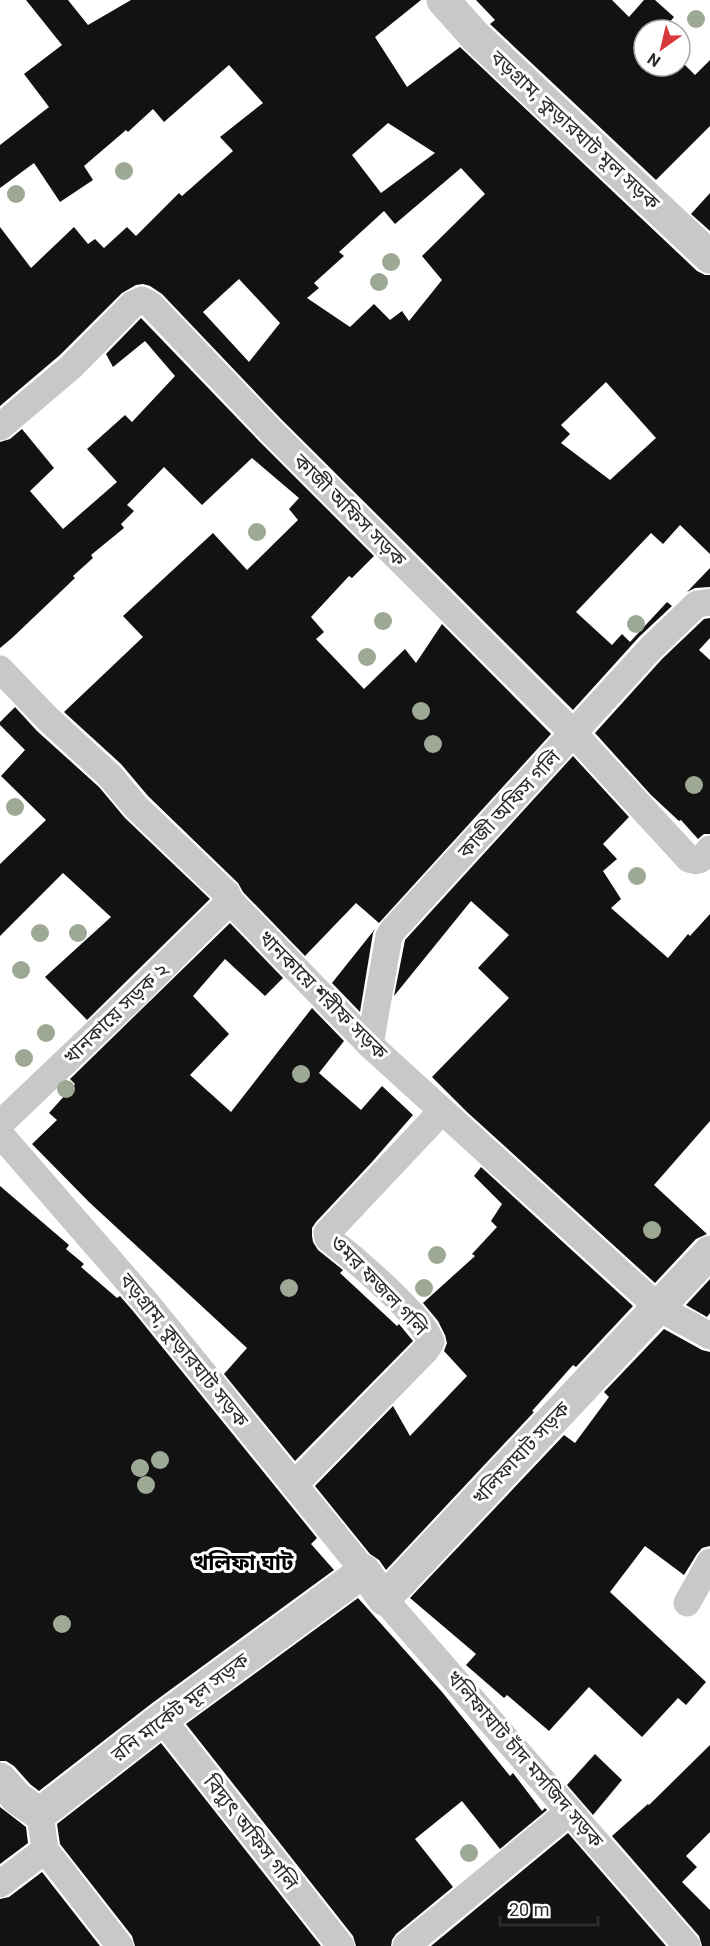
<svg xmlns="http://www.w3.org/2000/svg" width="710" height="1946" viewBox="0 0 710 1946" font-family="Roboto,'Noto Sans Bengali',sans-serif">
<rect width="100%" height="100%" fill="#fff"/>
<g fill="#121212" fill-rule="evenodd">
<path d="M26 0H68L88 25 131 0H421L375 37 407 87 460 47 697 271 705 275H710V554L680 525 663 544 651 533 576 612 612 645 622 634 630 642 667 602 672 606 639 637 573 710 281 419 162 294 150 286 143 284 136 285 122 293 60 355 0 406V227L31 268 74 227 88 244 95 239 104 248 127 227 136 236 179 193 182 196 233 151 220 137 263 103 229 65 164 122 153 109 128 132 126 130 84 166 93 180 60 202 34 163 0 188V145L49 107 24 74 62 45ZM388 123 435 153 381 193 352 155ZM461 168 485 194 422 256 442 280 409 321 402 311 390 320 374 304 350 327 307 298 319 288 314 283 344 256 339 252 384 211 395 224ZM239 279 280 323 249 362 203 312ZM606 382 656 438 610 480 561 443 570 434 561 425Z"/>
<path d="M476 0H612L629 17 644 0H655L674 17 663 30H644V66H680V60L695 75 710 60V126L656 180 490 24 495 20Z"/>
<path d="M710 193V231L691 214Z"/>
<path d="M141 318 259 441 374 556 352 578 349 576 311 617 324 632 316 639 364 689 405 649 416 663 442 624 551 734 379 923 356 903 305 956 243 892 238 883 148 796 121 764 64 712 143 637 123 616 213 533 247 570 298 520 289 509 299 498 252 458 202 505 164 467 127 505 134 511 121 524 124 528 91 555 93 558 73 576 75 578 12 638 0 648V442L10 439 22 429 54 468 30 491 63 529 117 482 87 449 125 415 132 422 175 376 145 341 113 367 106 354Z"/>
<path d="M710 568V587L695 588 687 592Z"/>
<path d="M710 618V638L699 650 710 660V834H704L698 839 681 820 679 821 651 795 595 733 662 659 704 619Z"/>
<path d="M15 707 37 731 99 787 125 818 210 899 87 1020 45 977 111 917 63 873 0 936V864L46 820 1 776 25 750 0 725V722Z"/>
<path d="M573 756 629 817 603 844 617 859 603 871 621 899 611 908 668 958 688 934 690 936 710 914V1121L654 1185 707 1234 696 1239 655 1283 467 1112 432 1077 509 998 478 968 509 935 471 901 394 996 405 940Z"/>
<path d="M230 923 283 978 265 996 225 959 193 996 229 1034 190 1075 231 1112 312 1008 344 1041 319 1073 361 1110 382 1086 413 1115 372 1162 316 1222 312 1228V1236L313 1242 318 1250 343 1270 340 1273 397 1326 399 1324 413 1341 295 1461 224 1374 247 1348 89 1202 32 1144 57 1120 49 1113 75 1084 70 1079Z"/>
<path d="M375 929 373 933 360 1012 332 983Z"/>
<path d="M481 1167 633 1306 576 1367 573 1365 532 1411 534 1412 386 1570 379 1560 370 1554 315 1486 393 1406 410 1436 467 1376 444 1351 447 1343 445 1335 438 1321 423 1303 475 1256 472 1254 497 1227 491 1221 502 1204 474 1176Z"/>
<path d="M0 1186 69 1245 66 1249 84 1264 81 1267 117 1298 120 1296 133 1311 317 1538 311 1544 334 1570 151 1704 39 1791 30 1784 14 1766 6 1761H0Z"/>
<path d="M710 1279V1313L707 1317 686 1305Z"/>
<path d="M664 1329 702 1350 710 1352V1546L702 1548 697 1554 684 1575 645 1546 610 1592 706 1682 686 1705 678 1698 642 1737 589 1687 549 1731 507 1695 504 1698 466 1665 476 1654 410 1598 564 1435 575 1443 609 1397 604 1392Z"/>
<path d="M358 1598 442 1692 510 1776 513 1773 542 1811 545 1808 547 1810 500 1849 462 1801 415 1839 453 1887 396 1934 392 1940 391 1946H356L353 1936 186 1724Z"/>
<path d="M161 1743 321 1946H135L132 1936 60 1844 57 1824Z"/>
<path d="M710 1745V1832L686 1856 697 1867 682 1882 710 1910V1946H702L699 1936 612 1836 648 1804 649 1805Z"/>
<path d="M595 1754 622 1780 593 1815 567 1785Z"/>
<path d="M0 1807 26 1827 28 1843 0 1864Z"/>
<path d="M568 1833 666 1946H431Z"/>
<path d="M42 1872 100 1946H0V1899L9 1897Z"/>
</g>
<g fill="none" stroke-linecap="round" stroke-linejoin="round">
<g stroke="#c8c8c8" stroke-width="27">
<path d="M0 427 71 367 133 304 142 300 151 305 270 430 574 734 689 859C700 864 703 857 710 849"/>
<path d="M0 669 48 719 110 776 136 807 227 894 230 901 370 1045 659 1308 710 1336"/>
<path d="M370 1045 389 936 393 930 651 648 697 604 710 602"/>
<path d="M0 1124 130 1000 230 901"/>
<path d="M0 1134 145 1301 364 1571"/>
<path d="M294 1485 426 1350 431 1342C423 1316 351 1256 328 1238L327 1233 442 1111"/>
<path d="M384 1599 687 1946"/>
<path d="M687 1603 710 1562"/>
<path d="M162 1719 341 1946"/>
<path d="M40 1814 45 1850 120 1946"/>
<path d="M0 1884 45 1850"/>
<path d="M406 1946 570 1811"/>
</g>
<g stroke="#c8c8c8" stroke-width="33">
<path d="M443 0 475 36 710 257"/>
<path d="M0 1779 17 1798 40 1814 162 1719 364 1571 384 1599 710 1252"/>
</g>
</g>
<g fill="#9da994">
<circle cx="696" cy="19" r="9"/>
<circle cx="124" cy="171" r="9"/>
<circle cx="16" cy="194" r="9"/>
<circle cx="391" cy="262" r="9"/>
<circle cx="379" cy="282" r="9"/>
<circle cx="257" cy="532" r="9"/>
<circle cx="383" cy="621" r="9"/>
<circle cx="636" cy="624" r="9"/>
<circle cx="367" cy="657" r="9"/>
<circle cx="421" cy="711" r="9"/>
<circle cx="433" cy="744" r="9"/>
<circle cx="694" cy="785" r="9"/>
<circle cx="15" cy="807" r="9"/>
<circle cx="637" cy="876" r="9"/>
<circle cx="40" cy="933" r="9"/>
<circle cx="78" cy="933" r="9"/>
<circle cx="21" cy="970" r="9"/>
<circle cx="46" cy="1033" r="9"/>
<circle cx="24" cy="1058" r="9"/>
<circle cx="301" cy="1074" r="9"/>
<circle cx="66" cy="1089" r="9"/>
<circle cx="652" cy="1230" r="9"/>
<circle cx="437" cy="1255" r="9"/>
<circle cx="289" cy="1288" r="9"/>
<circle cx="424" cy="1288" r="9"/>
<circle cx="160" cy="1460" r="9"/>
<circle cx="140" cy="1468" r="9"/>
<circle cx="146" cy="1485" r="9"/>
<circle cx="62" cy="1624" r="9"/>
<circle cx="469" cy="1853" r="9"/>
</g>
<g text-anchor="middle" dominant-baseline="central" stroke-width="6" stroke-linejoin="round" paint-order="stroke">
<g font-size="20" fill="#2b2b2b" stroke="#fff">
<text transform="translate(575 130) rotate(43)">বড়গ্রাম, কুড়ারঘাট মূল সড়ক</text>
<text transform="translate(350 510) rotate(45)">কাজী অফিস সড়ক</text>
<text transform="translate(509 804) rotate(-47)">কাজী অফিস গলি</text>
<text transform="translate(323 995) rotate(45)">খানকায়ে শরীফ সড়ক</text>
<text transform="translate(116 1013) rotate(-44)">খানকায়ে সড়ক ২</text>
<text transform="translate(379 1285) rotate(46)">ওমর ফজল গলি</text>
<text transform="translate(184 1350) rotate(51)">বড়গ্রাম, কুড়ারঘাট সড়ক</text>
<text transform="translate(521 1453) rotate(-47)">খলিফাঘাট সড়ক</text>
<text transform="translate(180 1707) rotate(-37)">রনি মার্কেট মূল সড়ক</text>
<text transform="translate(525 1759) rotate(49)">খলিফাঘাট চাঁদ মসজিদ সড়ক</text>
<text transform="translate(251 1832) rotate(52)">বিদ্যুৎ অফিস গলি</text>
</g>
<g font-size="22" font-weight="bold" fill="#000" stroke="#fff">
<text x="243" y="1562">খলিফা ঘাট</text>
</g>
</g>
<g transform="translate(662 48) rotate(214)"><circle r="28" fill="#ffffff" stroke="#aaaaaa" stroke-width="1.5"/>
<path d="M0-4.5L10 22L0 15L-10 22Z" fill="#d7393c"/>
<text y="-9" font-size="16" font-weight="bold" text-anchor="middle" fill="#2b2b2b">N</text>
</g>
<path d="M500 1916v9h98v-9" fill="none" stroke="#2b2b2b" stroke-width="3"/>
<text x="509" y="1916" font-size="18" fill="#2b2b2b" stroke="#ffffff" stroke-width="4.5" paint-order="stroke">20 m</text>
</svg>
